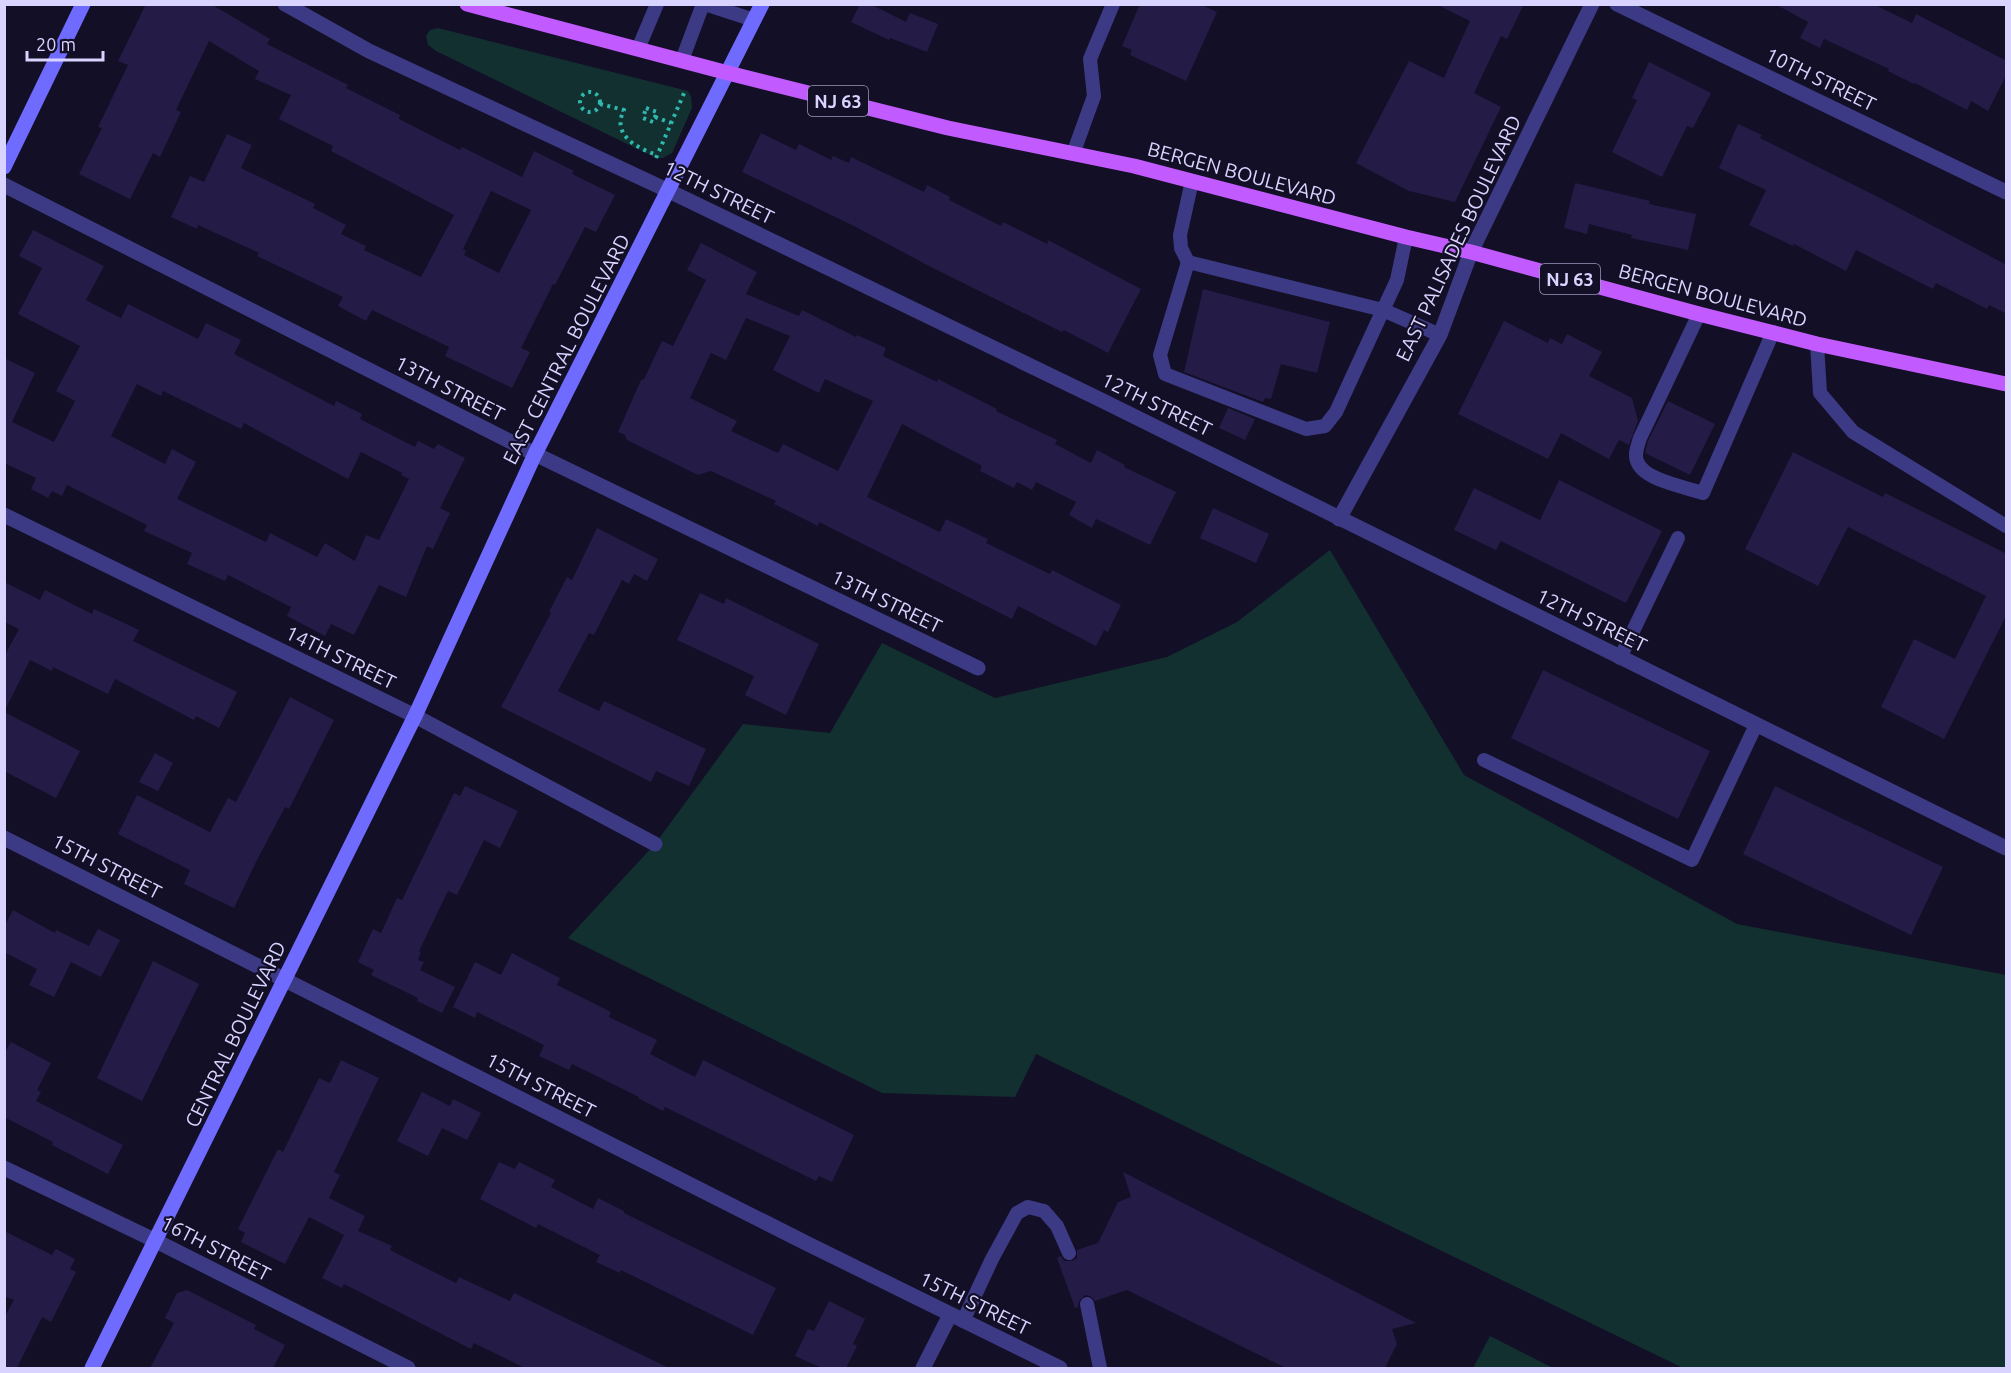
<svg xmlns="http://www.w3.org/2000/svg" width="2011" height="1373" viewBox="0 0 2011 1373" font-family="Ubuntu,sans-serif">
<rect width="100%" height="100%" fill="#130f26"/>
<g fill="#12302f">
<path d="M438 28 688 91 691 96 692 108 672 153 663 158H656L436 51 428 45 426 36 430 30Z"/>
<path d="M1330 550 1464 775 1737 924 2006 975V1368H1683L1036 1054 1015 1097 882 1093 568 938 655 844 743 724 830 733 882 643 995 698 1167 657 1237 622Z"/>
<path d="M1490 1336 1553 1368H1473Z"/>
</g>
<g fill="#241b47" fill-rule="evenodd">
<path d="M146 4H211L270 39 267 44 348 85 346 88 400 115 399 119 460 150 462 147 522 177 534 151 574 171 572 174 615 195 596 232 585 227 555 285 553 284 521 348 530 352 512 388 445 356 449 347 372 310 366 321 338 306 343 297 257 256 259 253 198 225 197 229 171 217 190 176 204 182 227 134 252 145 241 168 315 204 313 208 346 225 341 234 366 246 364 250 421 277 454 215 331 151 333 146 279 119 291 95 255 79 259 71 209 41 176 110 181 112 160 157 153 153 130 199 79 174 102 128 98 127 128 65 118 61ZM491 191 531 210 499 273 464 255 466 251 463 249Z"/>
<path d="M860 4H870L906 22 910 13 938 24 927 52 890 38 889 40 851 22Z"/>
<path d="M1140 4H1200L1217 12 1186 81 1130 55 1132 50 1122 46Z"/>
<path d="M1436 4H1524L1507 39 1501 36 1474 93 1501 107 1455 202 1409 191 1356 163 1409 61 1444 78 1470 21Z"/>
<path d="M1775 4H1873L1912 23 1916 14 2007 61V74L1988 111 1971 101 1967 110 1915 83 1914 84 1888 71 1889 69 1824 39 1820 48 1800 38 1808 22Z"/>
<path d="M1649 62 1711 93 1693 128 1687 126 1662 177 1612 152 1637 100 1632 98Z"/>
<path d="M1738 124 1762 135 1760 138 1882 199 2007 265V314L1989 305 1987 309 1936 283 1933 289 1856 250 1846 271 1794 244 1793 246 1749 225 1766 190 1719 168Z"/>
<path d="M761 133 796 150 799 144 831 160 833 156 849 163 851 157 924 192 927 185 950 197 949 200 1001 226 1003 222 1047 244 1048 240 1141 289 1108 353 1064 330 1062 332 927 265 856 227 742 172Z"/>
<path d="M1575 183 1650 201 1649 204 1696 214 1688 250 1631 238 1632 235 1589 224 1587 234 1564 228Z"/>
<path d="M33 230 104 266 86 300 121 318 128 304 198 339 206 323 241 340 234 354 269 372 334 406 336 401 362 414 360 419 415 447 418 441 434 449 438 444 465 458 440 508 450 513 433 549 427 546 406 597 379 585 354 635 331 624 325 636 287 616 291 607 228 575 225 581 187 564 192 553 144 531 147 525 67 485 62 496 52 491 48 498 31 489 36 478 4 463V358L35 373 12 422 54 442 75 401 56 391 80 346 18 314 42 268 19 256ZM137 384 161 396 163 391 241 429 244 423 348 479 361 452 402 473 401 475 409 479 379 540 366 535 355 561 325 543 317 557 270 533 266 542 177 499 196 462 172 449 165 464 111 436Z"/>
<path d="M701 243 757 272 746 294 799 316 802 310 856 337 857 335 886 348 883 356 937 382 938 379 997 409 996 411 1057 440 1055 444 1091 463 1097 450 1125 465 1124 467 1176 492 1150 545 1096 519 1092 528 1069 515 1076 502 1036 482 1032 490 1017 482 1014 488 980 471 982 466 902 424 867 497 940 532 946 519 988 539 986 543 1050 574 1052 570 1121 605 1108 632 1104 630 1096 646 1018 606 1012 619 819 522 818 526 774 504 776 501 711 471 698 475 627 440 625 435 618 432 641 380 644 379 662 341 673 346 706 280 687 270ZM746 318 790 336 773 370 819 393 825 379 873 401 838 471 783 444 778 453 731 431 737 421 690 398 711 353 726 360Z"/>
<path d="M1203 289 1330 322 1317 373 1281 364 1271 399 1265 398 1263 402 1184 372Z"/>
<path d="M1504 321 1548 343 1550 338 1562 344 1567 334 1602 352 1589 376 1632 398 1638 421 1629 445 1619 440 1609 459 1561 433 1548 459 1458 414Z"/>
<path d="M1668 401 1715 424 1690 475 1645 453 1648 441Z"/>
<path d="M1228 408 1255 419 1245 440 1219 428Z"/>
<path d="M1793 452 1883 497 1885 493 2007 554V614L1944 739 1881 707 1914 639 1955 659 1986 596 1848 527 1818 586 1745 549Z"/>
<path d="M1559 480 1662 531 1626 603 1501 541 1496 550 1454 530 1474 488 1540 520Z"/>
<path d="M1213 508 1269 534 1256 563 1200 538Z"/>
<path d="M597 528 658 559 647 581 634 574 629 584 622 580 594 635 589 633 558 691 599 711 604 701 706 749 689 786 656 771 651 782 501 707 551 613 549 612 567 577 572 580Z"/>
<path d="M4 582 40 600 45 590 92 614 94 609 120 621 139 630 133 641 237 692 219 728 196 716 194 720 115 679 108 694 53 667 52 671 30 660 4 712V657L19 629 4 622Z"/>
<path d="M700 593 724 604 726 598 819 644 786 715 745 695 754 676 677 640Z"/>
<path d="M1543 670 1710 751 1678 819 1511 738Z"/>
<path d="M290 697 334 720 289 809 285 807 257 860 234 908 184 884 190 870 118 834 137 795 210 832 228 798 236 802Z"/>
<path d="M4 712 80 751 56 798 4 771Z"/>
<path d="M155 753 173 763 158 791 139 782Z"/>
<path d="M465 786 518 811 500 848 484 840 457 895 448 891 419 951 421 952 418 960 424 962 420 970 455 987 442 1013 417 1001 418 998 371 975 374 970 358 962 373 929 381 933 397 898 402 900 454 793 460 796Z"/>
<path d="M1775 786 1943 867 1911 935 1743 854Z"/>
<path d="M13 910 55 933 56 930 89 946 98 929 120 940 101 977 71 962 54 997 29 985 37 969 4 952V927Z"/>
<path d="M512 953 560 978 557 985 611 1012 609 1017 657 1040 650 1054 695 1077 703 1060 854 1135 832 1182 819 1176 816 1181 665 1107 663 1111 638 1098 639 1097 572 1064 569 1070 539 1056 544 1045 477 1012 475 1018 453 1007 475 962 501 975Z"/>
<path d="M153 961 199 984 142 1101 97 1078Z"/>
<path d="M11 1042 51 1063 37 1090 41 1092 36 1101 123 1145 108 1174 52 1145 53 1142 4 1117V1054Z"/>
<path d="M341 1060 379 1078 334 1172 340 1175 329 1198 365 1216 358 1231 392 1246 390 1250 456 1283 459 1277 510 1301 514 1293 669 1368H525L474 1343 471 1349 344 1284 342 1288 322 1278 344 1235 309 1217 285 1264 241 1242 245 1233 238 1229 278 1149 283 1152 319 1078 330 1083Z"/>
<path d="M422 1092 450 1106 453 1099 481 1113 467 1140 442 1128 428 1156 397 1141Z"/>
<path d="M499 1162 515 1169 519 1162 555 1180 551 1187 593 1209 598 1198 624 1211V1213L776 1288 753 1335 621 1270 620 1273 596 1262 600 1255 538 1224 536 1228 480 1199Z"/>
<path d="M1123 1172 1416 1323 1392 1329 1397 1344 1385 1368H1286L1127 1290 1095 1301 1090 1296 1085 1295 1079 1301 1078 1307 1075 1308 1057 1258 1061 1256 1064 1261H1072L1077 1258V1250L1098 1243 1118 1202 1131 1197Z"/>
<path d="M4 1231 52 1255 56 1249 75 1259 70 1269 76 1272 51 1322 42 1317 17 1368H4V1318L14 1300 4 1296Z"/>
<path d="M187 1290 256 1325 254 1329 285 1345 273 1368H150L174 1323 165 1318 177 1293Z"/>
<path d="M829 1301 865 1319 853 1344 857 1346 846 1368H822L795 1356 808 1329 814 1331Z"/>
</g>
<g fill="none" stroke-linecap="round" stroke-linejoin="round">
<g stroke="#2fb8b0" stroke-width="4" stroke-dasharray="3 4.5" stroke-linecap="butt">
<circle cx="590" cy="102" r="10"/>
<path d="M600 104 624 110C611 135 637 148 657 155"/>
<path d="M646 108 657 112 653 122 643 118Z"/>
<path d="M655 117 671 123"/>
<path d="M656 158 685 91"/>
</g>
<g stroke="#3d3a85" stroke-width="14">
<path d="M705 4 754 20"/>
<path d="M638 49 657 4"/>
<path d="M682 60 703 4"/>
<path d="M1073 154 1094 96 1090 59 1113 4"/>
<path d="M1192 181 1180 235 1181 248 1188 262 1383 310 1397 280 1406 237"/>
<path d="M1188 262 1160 355 1165 374 1306 429 1325 426 1336 412 1383 310 1440 335"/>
<path d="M1699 314 1640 438C1638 445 1634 454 1637 461 1643 480 1685 487 1703 493L1773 332"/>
<path d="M1817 344 1820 393 1853 432 2006 526"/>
<path d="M1620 658 1678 538"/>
<path d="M1484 760 1692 860 1756 725"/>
<path d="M1087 1304 1100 1368"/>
<path d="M963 1321 992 1259 1017 1213 1028 1207 1044 1211 1057 1226 1069 1253"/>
</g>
<g stroke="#3d3a85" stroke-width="15">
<path d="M285 4 369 51 669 191 1097 398 2006 848"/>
<path d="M1617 4 2006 192"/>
<path d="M4 185 535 454 978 668"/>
<path d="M4 515 415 716 655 844"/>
<path d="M1339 519 1440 335 1471 252 1592 4"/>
<path d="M4 838 808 1244 1060 1368"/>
<path d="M4 1168 156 1241 408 1368"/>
<path d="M923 1368 950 1315"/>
</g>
<g stroke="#6f6bff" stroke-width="15">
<path d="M4 167 83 4"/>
<path d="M92 1368 415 716 535 454 762 4"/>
</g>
<path stroke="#c25bff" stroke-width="15" d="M467 4 728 73 948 128 1134 166 1406 237 1471 252 1699 314 1817 344 2006 384"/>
</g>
<g text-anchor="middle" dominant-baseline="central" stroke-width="4.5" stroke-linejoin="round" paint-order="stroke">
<g fill="#130f26" stroke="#9e99be" stroke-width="1.5">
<rect x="808" y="86" width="60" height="30" rx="4.5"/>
<rect x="1540" y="264" width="60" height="30" rx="4.5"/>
</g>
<g font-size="18" font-weight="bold" fill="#d9d4ff">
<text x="838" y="101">NJ 63</text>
<text x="1570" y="279">NJ 63</text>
</g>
<g font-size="20" fill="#d9d4ff" stroke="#130f26">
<text transform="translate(1821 79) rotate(26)">10TH STREET</text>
<text transform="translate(1242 173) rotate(15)">BERGEN BOULEVARD</text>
<text transform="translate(719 192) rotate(26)">12TH STREET</text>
<text transform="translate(1458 238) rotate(-65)">EAST PALISADES BOULEVARD</text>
<text transform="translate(1713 295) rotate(15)">BERGEN BOULEVARD</text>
<text transform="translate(566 349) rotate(-63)">EAST CENTRAL BOULEVARD</text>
<text transform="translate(450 388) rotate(27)">13TH STREET</text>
<text transform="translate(1157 404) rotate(26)">12TH STREET</text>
<text transform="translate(887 601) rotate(26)">13TH STREET</text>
<text transform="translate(1592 620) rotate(26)">12TH STREET</text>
<text transform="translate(341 657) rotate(26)">14TH STREET</text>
<text transform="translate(107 866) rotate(27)">15TH STREET</text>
<text transform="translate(235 1034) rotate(-64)">CENTRAL BOULEVARD</text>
<text transform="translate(541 1085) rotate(27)">15TH STREET</text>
<text transform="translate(216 1248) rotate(27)">16TH STREET</text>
<text transform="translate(975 1303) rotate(26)">15TH STREET</text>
</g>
</g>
<rect width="2011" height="1373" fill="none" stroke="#d9d4ff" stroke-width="12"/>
<path d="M27 51v9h76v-9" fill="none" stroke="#d9d4ff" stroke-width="3"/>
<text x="36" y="51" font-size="18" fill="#d9d4ff" stroke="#130f26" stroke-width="4.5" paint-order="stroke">20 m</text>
</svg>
